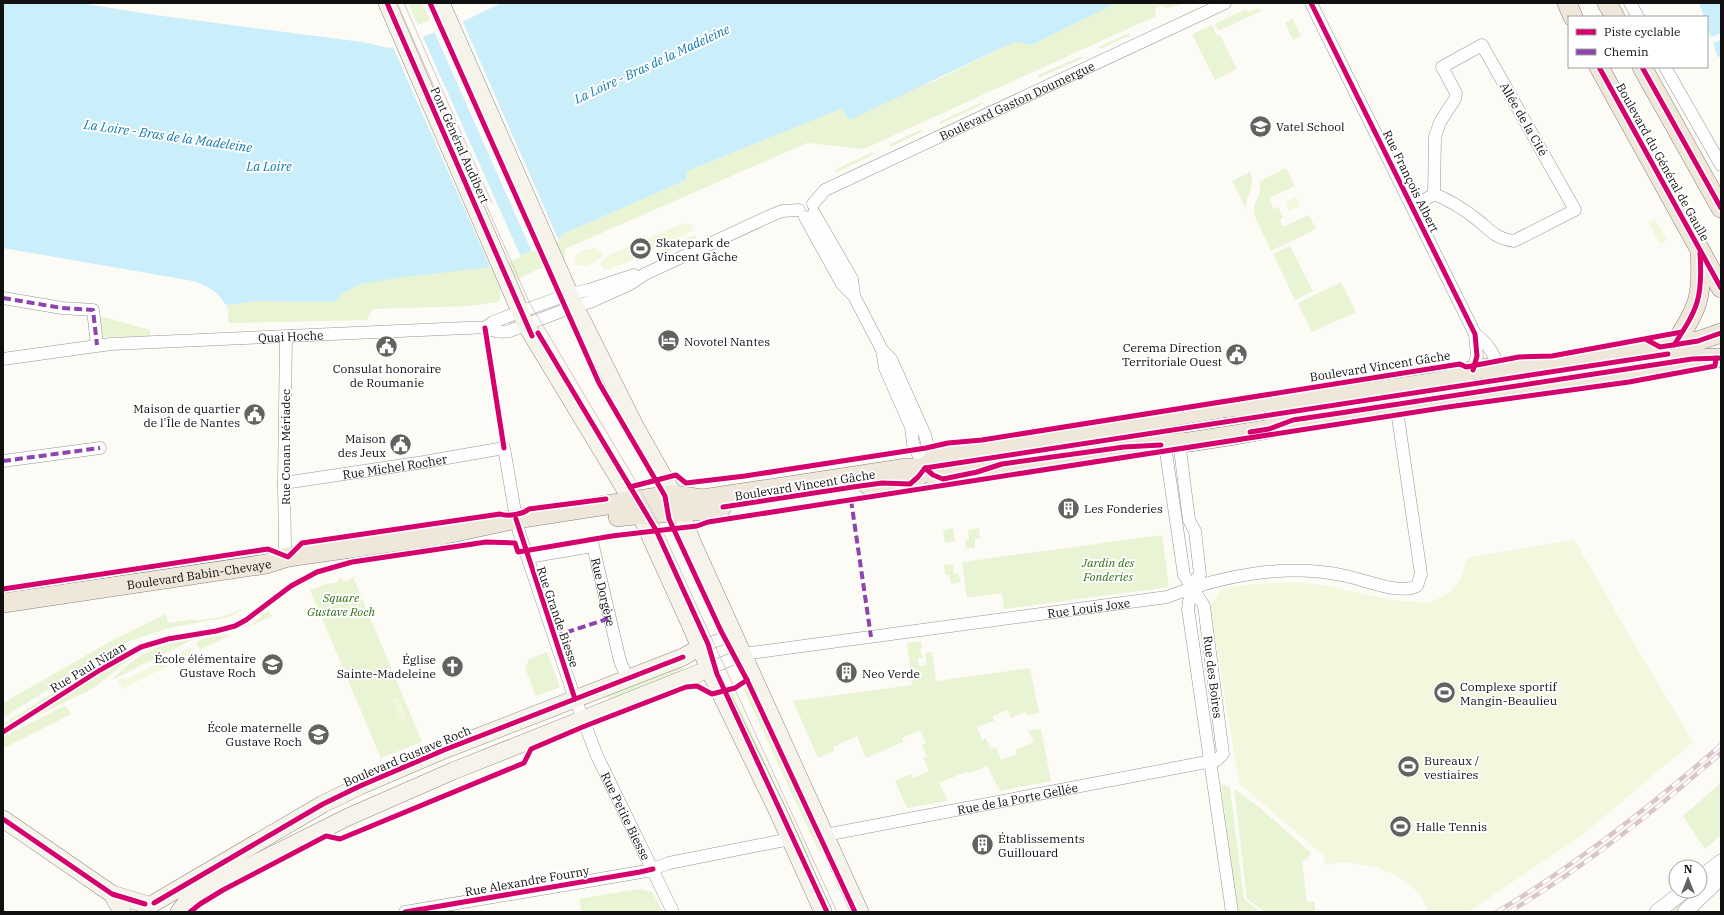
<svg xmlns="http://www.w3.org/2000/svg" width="1724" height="915" viewBox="0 0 1724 915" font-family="'IBM Plex Serif',serif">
<rect width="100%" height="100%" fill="#fcfbf6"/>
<g fill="#e9f4d4">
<path d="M408 3H422L430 20 418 25Z"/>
<path d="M1117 3H1184L1176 6 1166 8 1162 5 1155 9 1156 16 864 149 807 143 565 249V257L528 274 500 290V300L497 302 470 306 372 309 367 320 229 323 227 305 261 301 334 302 342 294 360 284 558 240 563 234 686 180 687 171 841 109 933 82 1003 47 1017 42 1031 45Z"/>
<path d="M1259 8 1261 11 1218 31 1215 24 1246 9 1248 12Z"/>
<path d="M1293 19 1301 36 1293 40 1285 23Z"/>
<path d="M1212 25 1217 36 1220 35 1237 69 1215 80 1192 34Z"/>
<path d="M1129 33 1130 35 1100 49 1099 47Z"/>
<path d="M1082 56 1083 58 1039 78 1038 75Z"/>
<path d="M982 102 983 104 940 124 939 122Z"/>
<path d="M922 129 923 131 891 147 890 144Z"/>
<path d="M873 152 874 154 837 172 835 170Z"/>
<path d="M1286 168 1295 186 1269 198 1274 209 1278 207 1283 218 1280 220 1283 227 1309 215 1316 229 1271 251 1254 214V206L1260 192V181Z"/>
<path d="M1250 172C1256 185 1246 196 1246 209L1232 181Z"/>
<path d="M764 212 646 267V266Z"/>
<path d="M695 235 696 238 663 253 662 250Z"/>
<path d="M1290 246 1313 291 1295 300 1273 254Z"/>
<path d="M1341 282 1356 312 1312 332 1298 303Z"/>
<path d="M100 316 150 330V336L102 337Z"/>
<path d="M953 528 955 541 945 543 943 530Z"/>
<path d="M979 528 980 538 975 539V548L966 549 965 540 969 539 968 530Z"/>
<path d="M1162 535 1169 587 1004 609 1002 593 967 598 962 562Z"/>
<path d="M953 564 954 574 959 573 960 582 951 584 949 575H945L944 565Z"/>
<path d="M340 577 345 581 351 580 350 578 353 577 354 579 422 742 381 758 310 590 326 584 339 582 338 580Z"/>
<path d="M245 608 229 617 169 628 132 640 98 658 3 718V703L113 640 166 614 168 623 195 619V621L222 617Z"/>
<path d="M269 610 272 616 241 630 256 621Z"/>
<path d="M232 634 200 650 196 642 205 638Z"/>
<path d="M194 639 112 680C137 653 158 644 194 639Z"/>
<path d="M150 640 120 655 3 727V724L109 658Z"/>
<path d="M921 641 922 648 920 649 923 658H918L919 666 927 665 925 653 932 652 936 681 1030 668 1039 713 1027 715 1025 712 1011 718 1008 710 993 716 994 721 977 727 982 740 986 738 991 750 996 747 1001 760 1017 754 1016 750 1034 742 1028 730 1041 729 1051 781 1000 791 987 766 969 774 968 771 939 783 948 801 907 808 895 781 911 774 913 778 929 771 923 758 927 757 922 745 926 743 920 730 902 738 903 742 866 758 857 736 833 747 834 751 818 758 793 701 912 685 907 643Z"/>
<path d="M142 650C123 662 107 680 88 691L20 724 119 662Z"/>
<path d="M547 652 560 687 536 696 525 668 529 659Z"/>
<path d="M680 663 685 673 611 703 605 692Z"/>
<path d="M748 687 823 850 819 852 743 688Z"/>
<path d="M733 693 810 857 806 859 729 695Z"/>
<path d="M64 706 67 708 71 714 4 748 3 737Z"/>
<path d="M1721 783V835L1705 849 1683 816Z"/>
<path d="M1221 784 1230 787 1244 899 1260 912H1238L1236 908Z"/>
<path d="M1234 789 1260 808 1311 853 1308 859 1302 861 1307 902 1315 901V912H1265L1247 899Z"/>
<path d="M638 889 652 892 663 912H582L579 899Z"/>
<path d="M1689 891H1698L1678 912H1673L1669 908Z"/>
</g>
<g fill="#f2f7de">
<path d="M1296 197 1301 206 1289 211 1285 202Z"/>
<path d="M1655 219 1667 240 1660 244 1648 222Z"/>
<path d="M684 223V225L690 224 694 230 626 263 605 270 600 263 607 256Z"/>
<path d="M596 248 603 254C598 263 584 269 574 264 574 251 586 249 596 248Z"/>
<path d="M1573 540 1578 546 1633 642 1693 742 1581 836 1468 912H1429L1419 893 1399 877 1377 867 1345 862 1325 865 1324 856 1239 783 1210 606 1222 589 1253 584 1293 582 1323 585 1392 600 1430 603 1449 593 1461 579 1467 558Z"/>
<path d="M191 647 194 653 122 689 118 680 124 678 125 680Z"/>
<path d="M398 697 407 720 402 722 392 699Z"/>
</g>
<g fill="#caeefa">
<path d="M3 3H80L155 15 362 42 389 48 399 46 464 21 501 3H1117L1031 45 1017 42 1003 47 850 120 841 109 687 171 686 180 563 234 558 240 492 267 396 278 360 284 342 294 334 302 261 301 227 305 225 304C217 290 207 286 193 281L3 248Z"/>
<path d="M1699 3H1721V33L1711 37 1707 26V17H1704Z"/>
<path d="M1721 40V56L1718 57 1713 43Z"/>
</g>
<g fill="#fcfbf6">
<path d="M462 20 559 241 532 252 434 31Z"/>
<path d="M422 35 521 257 493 269H491L392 45 398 44Z"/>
</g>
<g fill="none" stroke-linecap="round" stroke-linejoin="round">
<defs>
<g id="minor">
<path d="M1311 3 1475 334 1477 356 1473 370"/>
<path d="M1630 3 1638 17"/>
<path d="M1482 45 1575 210 1514 241C1493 238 1490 229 1475 218 1462 208 1449 200 1434 194L1435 137 1440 122 1455 99 1456 93 1442 67Z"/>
<path d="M1665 67 1721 165"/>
<path id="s1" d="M813 204 825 190 1225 3"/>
<path d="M1413 207 1434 194"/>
<path d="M814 213 852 279 854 296"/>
<path d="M805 217 842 284 854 296 882 350 891 359 925 435 927 443 925 468"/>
<path d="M3 298 62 308 93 310 97 345"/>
<path d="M485 328 493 322 569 294 589 290 634 275"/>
<path d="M1475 334C1488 343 1493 353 1499 367"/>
<path d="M286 337 284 483 285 547 288 557"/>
<path d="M882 350 885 368 911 427 913 444 924 467"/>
<path id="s2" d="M3 359 111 344 466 328C472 328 480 327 485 328 495 331 500 333 510 331L575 306 590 302 630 284 645 274 772 215 782 211 799 210"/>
<path d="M1181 443 1180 449 1189 520 1195 531 1200 574 1191 587 1188 609 1232 912"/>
<path d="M3 461 100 448"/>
<path id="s3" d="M284 483 424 462 504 448 515 512 519 532 573 693 597 756 673 912"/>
<path id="s4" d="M528 557 593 546 620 661 628 679"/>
<path d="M700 647 734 634"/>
<path id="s5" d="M709 669 743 654 1167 597C1222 575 1287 563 1346 576 1365 580 1400 595 1417 586L1421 574 1395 397"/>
<path id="s6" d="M825 835 1217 760 1223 754 1204 606 1184 575 1163 432V418"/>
<path d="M405 912 647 871 669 863 790 839"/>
</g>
<g id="tertiary">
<path d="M1700 878 1721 862"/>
<path d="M1657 912 1684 891"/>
<path d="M1685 912 1721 877"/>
</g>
<g id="secondary">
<path d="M387 3 526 325 640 514 690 624 712 676 778 812 823 912"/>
<path d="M441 3 575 306 636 428 674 495 693 544 860 912"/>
<path d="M3 819 112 894 145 904"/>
<path d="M112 894 122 912"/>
<path d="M154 903 323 804 360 786 444 750 683 657 700 647"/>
<path d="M179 912 188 900 200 891 348 817 453 771 709 669"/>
</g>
<g id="primary">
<path d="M1567 3 1573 17"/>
<path d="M1607 3 1615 17"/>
<path d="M1599 67 1721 288"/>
<path d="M1642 67 1721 208"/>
<path d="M1674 345C1698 308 1703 298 1700 252"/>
<path d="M868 485 882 483 910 484 918 477 925 468 933 475 943 479 977 472 1002 464 1124 447 1189 442 1228 436 1269 429 1293 420 1340 413 1692 359 1721 358"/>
<path d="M618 517C652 512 687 513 721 508"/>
<path id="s7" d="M3 603 266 564 288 557 442 535 516 519 665 496 674 495 703 499 907 468H925L939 452 971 449 984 450 1074 437 1118 429 1168 417 1223 408 1261 404 1295 403 1430 383 1450 379 1473 370 1519 364H1552L1566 362 1698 341 1721 333"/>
</g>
</defs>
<use href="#minor" stroke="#969694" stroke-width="13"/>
<use href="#tertiary" stroke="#969694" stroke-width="16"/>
<use href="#secondary" stroke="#8d8c8a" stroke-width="18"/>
<use href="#primary" stroke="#848381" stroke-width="20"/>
<use href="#minor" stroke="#fffefe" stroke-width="12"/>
<use href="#tertiary" stroke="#fffefe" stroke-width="15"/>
<use href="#secondary" stroke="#f6f3eb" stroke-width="17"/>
<use href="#primary" stroke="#eee7da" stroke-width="19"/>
<g stroke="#dac5c7" stroke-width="1">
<path d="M397 3 529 302 635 480 662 530 837 912"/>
<path d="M404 3 492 203"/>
</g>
<defs>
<g id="rail">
<path d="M1497 912C1577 864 1651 806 1721 745"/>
<path d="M1509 912C1585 867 1655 811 1721 753"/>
</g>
</defs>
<use href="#rail" stroke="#dac5c7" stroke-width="4.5"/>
<use href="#rail" stroke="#fff" stroke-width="3" stroke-dasharray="9" stroke-linecap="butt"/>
<g stroke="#8e44ad" stroke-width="4" stroke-dasharray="8 4" stroke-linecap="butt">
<path d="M3 298 62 308 93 310 97 345"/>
<path d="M3 461 100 448"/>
<path d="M851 500 871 637"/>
<path d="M555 636 610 618"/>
</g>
<defs>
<g id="cycleway">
<path d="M387 3 532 336"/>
<path d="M430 3 599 383 665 496 669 519 721 631 747 680 855 912"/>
<path d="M1311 3 1475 334 1477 356 1473 370"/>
<path d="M1599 67 1721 288"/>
<path d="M1642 67 1721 208"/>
<path d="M485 328 504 448"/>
<path d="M538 333 656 530 708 644 717 674 827 912"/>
<path d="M1647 340 1660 347 1698 341 1721 333"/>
<path d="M1674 345C1698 308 1703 298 1700 253"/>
<path d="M1250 432 1269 429 1293 420 1340 413 1692 359 1721 358"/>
<path d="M925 468 1668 354"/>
<path d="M630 487 676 475 686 483 745 476 926 448 948 443 982 440 1460 364 1466 367 1519 357 1552 356 1682 332"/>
<path d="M723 507 853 487 882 483 910 484 918 477 925 468 933 475 943 479 977 472 1002 464 1124 447 1161 445"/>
<path d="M516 519 575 699"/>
<path d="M3 589 268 549 288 557 302 543 500 514C508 517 523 514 529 509L606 499"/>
<path d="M3 732 100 670 141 647 168 639 216 631 235 626 246 620 291 586 317 572 352 562 473 544 486 542 515 543 518 552 612 536 697 526 708 522 1448 407 1629 382 1715 366 1716 358"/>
<path d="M3 819 112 894 145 904"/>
<path d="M154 903 323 804 360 786 444 750 683 657"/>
<path d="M190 912 200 904 223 890 326 836 340 839 524 763 531 749 585 726 686 687 697 686 712 694 735 688 747 680"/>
<path d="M405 912 640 872 653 869"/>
</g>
</defs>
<use href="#cycleway" stroke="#fff" stroke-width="8"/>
<use href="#cycleway" stroke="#d6006c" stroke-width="5"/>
</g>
<defs>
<symbol id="university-disc" viewBox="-11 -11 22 22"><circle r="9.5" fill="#636260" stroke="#fff"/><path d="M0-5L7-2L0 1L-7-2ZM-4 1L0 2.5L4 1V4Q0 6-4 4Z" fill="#fff"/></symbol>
<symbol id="stadium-disc" viewBox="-11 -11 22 22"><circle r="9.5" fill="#636260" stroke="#fff"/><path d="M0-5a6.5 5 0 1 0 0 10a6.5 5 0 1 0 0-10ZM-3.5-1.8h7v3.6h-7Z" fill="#fff"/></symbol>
<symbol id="hotel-disc" viewBox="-11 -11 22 22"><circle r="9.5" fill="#636260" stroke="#fff"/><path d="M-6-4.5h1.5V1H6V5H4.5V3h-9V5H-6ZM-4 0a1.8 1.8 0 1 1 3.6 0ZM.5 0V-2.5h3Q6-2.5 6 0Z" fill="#fff"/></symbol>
<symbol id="civic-disc" viewBox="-11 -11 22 22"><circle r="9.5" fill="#636260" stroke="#fff"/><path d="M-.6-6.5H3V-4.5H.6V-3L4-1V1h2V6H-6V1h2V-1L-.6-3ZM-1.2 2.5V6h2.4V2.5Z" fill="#fff"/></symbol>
<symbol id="building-disc" viewBox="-11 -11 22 22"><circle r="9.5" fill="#636260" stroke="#fff"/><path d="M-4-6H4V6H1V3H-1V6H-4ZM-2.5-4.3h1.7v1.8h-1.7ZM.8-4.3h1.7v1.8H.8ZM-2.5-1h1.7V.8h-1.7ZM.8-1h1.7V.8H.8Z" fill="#fff"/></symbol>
<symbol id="school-disc" viewBox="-11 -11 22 22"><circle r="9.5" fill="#636260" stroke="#fff"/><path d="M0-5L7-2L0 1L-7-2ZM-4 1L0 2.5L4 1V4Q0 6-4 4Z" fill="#fff"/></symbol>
<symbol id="church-disc" viewBox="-11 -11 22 22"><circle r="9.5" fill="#636260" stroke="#fff"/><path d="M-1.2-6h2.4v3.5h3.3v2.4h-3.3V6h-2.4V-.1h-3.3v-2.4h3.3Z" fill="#fff"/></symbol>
</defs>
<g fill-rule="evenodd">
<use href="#university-disc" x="1248" y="114" width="25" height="25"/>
<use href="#stadium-disc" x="628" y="236" width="25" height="25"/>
<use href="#hotel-disc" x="656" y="328" width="25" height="25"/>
<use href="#civic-disc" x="374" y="334" width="25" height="25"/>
<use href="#civic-disc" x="1224" y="342" width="25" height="25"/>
<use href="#civic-disc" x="242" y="402" width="25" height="25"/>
<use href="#civic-disc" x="388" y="432" width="25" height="25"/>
<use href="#building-disc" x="1056" y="496" width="25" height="25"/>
<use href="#school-disc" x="260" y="652" width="25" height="25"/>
<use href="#church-disc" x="440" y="654" width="25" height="25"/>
<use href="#building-disc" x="834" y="660" width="25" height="25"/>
<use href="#stadium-disc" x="1432" y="680" width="25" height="25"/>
<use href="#school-disc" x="306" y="722" width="25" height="25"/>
<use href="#stadium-disc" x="1396" y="754" width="25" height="25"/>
<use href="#stadium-disc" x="1388" y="814" width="25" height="25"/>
<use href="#building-disc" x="970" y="832" width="25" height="25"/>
</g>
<g text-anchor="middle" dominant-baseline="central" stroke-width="4" stroke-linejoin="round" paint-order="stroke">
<g font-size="12" fill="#101010" stroke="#fff">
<text stroke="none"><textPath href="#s1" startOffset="230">Boulevard Gaston Doumergue</textPath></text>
<text transform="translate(1524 119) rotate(60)">Allée de la Cité</text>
<text transform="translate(460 145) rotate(66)">Pont Général Audibert</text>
<text transform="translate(1663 162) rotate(61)">Boulevard du Général de Gaulle</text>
<text transform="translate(1411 181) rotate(64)">Rue François Albert</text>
<text stroke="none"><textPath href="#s2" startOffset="289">Quai Hoche</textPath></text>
<text transform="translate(1380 366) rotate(-9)">Boulevard Vincent Gâche</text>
<text transform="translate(285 447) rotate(-90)">Rue Conan Mériadec</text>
<text stroke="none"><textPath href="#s3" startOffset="112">Rue Michel Rocher</textPath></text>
<text transform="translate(805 485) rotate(-9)">Boulevard Vincent Gâche</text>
<text stroke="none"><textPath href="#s7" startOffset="198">Boulevard Babin-Chevaye</textPath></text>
<text stroke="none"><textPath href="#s4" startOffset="113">Rue Dorgère</textPath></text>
<text stroke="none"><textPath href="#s5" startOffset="386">Rue Louis Joxe</textPath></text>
<text transform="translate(558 617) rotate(71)">Rue Grande Biesse</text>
<text transform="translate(88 667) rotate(-31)">Rue Paul Nizan</text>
<text transform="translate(1213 677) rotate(83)">Rue des Boires</text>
<text transform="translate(407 756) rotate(-23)">Boulevard Gustave Roch</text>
<text stroke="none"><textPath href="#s6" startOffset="196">Rue de la Porte Gellée</textPath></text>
<text stroke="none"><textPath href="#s3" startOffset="612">Rue Petite Biesse</textPath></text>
<text transform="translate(527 881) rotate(-10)">Rue Alexandre Fourny</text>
</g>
<g font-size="12" fill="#101010" stroke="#fff" text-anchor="start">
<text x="1276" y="126">Vatel School</text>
<text x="656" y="242">Skatepark de<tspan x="656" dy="14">Vincent Gâche</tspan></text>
<text x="684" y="341">Novotel Nantes</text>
<text x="1222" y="347" text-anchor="end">Cerema Direction<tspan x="1222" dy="14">Territoriale Ouest</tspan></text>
<text x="387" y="368" text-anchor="middle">Consulat honoraire<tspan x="387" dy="14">de Roumanie</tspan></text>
<text x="240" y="408" text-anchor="end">Maison de quartier<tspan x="240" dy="14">de l'Île de Nantes</tspan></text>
<text x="386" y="438" text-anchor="end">Maison<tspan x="386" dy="14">des Jeux</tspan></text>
<text x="1084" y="508">Les Fonderies</text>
<text x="256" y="658" text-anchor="end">École élémentaire<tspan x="256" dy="14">Gustave Roch</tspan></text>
<text x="436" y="659" text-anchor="end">Église<tspan x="436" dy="14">Sainte-Madeleine</tspan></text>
<text x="862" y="673">Neo Verde</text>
<text x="1460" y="686">Complexe sportif<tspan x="1460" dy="14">Mangin-Beaulieu</tspan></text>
<text x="302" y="727" text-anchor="end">École maternelle<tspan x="302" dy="14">Gustave Roch</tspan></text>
<text x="1424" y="760">Bureaux /<tspan x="1424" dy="14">vestiaires</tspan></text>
<text x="1416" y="826">Halle Tennis</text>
<text x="998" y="838">Établissements<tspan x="998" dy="14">Guillouard</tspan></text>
</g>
<g font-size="12" font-style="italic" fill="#346f1a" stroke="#fff">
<text x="1108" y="562">Jardin des<tspan x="1108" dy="14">Fonderies</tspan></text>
<text x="341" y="597">Square<tspan x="341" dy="14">Gustave Roch</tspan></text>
</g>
<g font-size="13" font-style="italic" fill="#0e79ae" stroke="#fff">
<text transform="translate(652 64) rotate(-25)">La Loire - Bras de la Madeleine</text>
<text transform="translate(168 136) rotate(8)">La Loire - Bras de la Madeleine</text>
<text x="269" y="166">La Loire</text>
</g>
</g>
<rect width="1724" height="915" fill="none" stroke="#101010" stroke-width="8"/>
<rect x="1568" y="16" width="140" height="52" fill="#ffffff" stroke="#9f9f9f"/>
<rect x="1576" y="29" width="20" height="6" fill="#d6006c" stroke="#9f9f9f"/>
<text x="1604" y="36" font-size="12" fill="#101010">Piste cyclable</text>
<rect x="1576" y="49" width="20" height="6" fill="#8e44ad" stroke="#9f9f9f"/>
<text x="1604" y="56" font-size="12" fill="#101010">Chemin</text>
<g transform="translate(1688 879)"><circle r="19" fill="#ffffff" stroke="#9f9f9f"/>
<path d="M0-3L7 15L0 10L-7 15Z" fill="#636260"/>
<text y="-6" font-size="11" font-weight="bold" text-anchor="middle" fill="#101010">N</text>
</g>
</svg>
